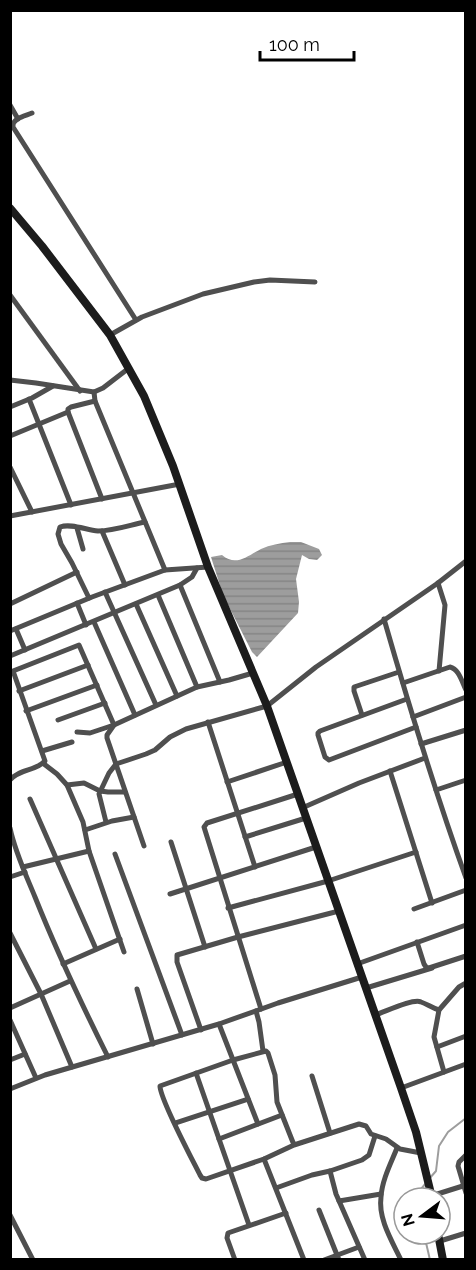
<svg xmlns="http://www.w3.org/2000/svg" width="476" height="1270" viewBox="0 0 476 1270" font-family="Raleway,sans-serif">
<defs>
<pattern id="water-rules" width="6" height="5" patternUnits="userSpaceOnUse" patternTransform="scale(1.5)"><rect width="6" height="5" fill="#9d9d9d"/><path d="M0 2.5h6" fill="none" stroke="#858585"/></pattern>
</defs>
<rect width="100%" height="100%" fill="#fff"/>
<path fill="url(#water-rules)" d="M290 542H301L319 549 322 555 317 560 309 559 302 555 296 579 299 602 298 613 257 657 252 652 223 595 211 557 222 555C236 567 247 556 261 549 270 545 280 543 290 542Z"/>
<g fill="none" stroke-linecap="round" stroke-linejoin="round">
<g stroke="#9d9d9d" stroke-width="2">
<path d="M429 1179 436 1171 439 1146 448 1132 466 1118"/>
<path d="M416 1198 417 1194 426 1183"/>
<path d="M424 1234 430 1260"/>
</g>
<g stroke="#4f4f4f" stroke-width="5">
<path d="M10 105 18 119"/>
<path d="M32 113C25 116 12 118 13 127L136 320"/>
<path d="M10 295 80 391"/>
<path d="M110 335 142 317 203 294 254 282 270 280 315 282"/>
<path d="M10 380 36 383 94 392 103 388 129 368"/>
<path d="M94 392 95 401 165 570"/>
<path d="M29 399 71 505"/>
<path d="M95 401 71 407 68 409V412L102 499"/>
<path d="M10 407 32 398 53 386"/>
<path d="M10 436 68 412"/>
<path d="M10 467 32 512"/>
<path d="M10 516 180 484"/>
<path d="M77 528 83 549"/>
<path d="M102 531 125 585"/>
<path d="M438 583 445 605 439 671"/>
<path d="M180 585 220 682"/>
<path d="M105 592 156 705"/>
<path d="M158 595 197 687"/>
<path d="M89 598 72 563 61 544 58 534 60 527C71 523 86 530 98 531 114 531 130 525 145 522"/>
<path d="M77 603 86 625"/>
<path d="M10 604 77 572"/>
<path d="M136 604 177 696"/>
<path d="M384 619C409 706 435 792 466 878"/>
<path d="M94 622 135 715"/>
<path d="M16 629 25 650"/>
<path d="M10 631 92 597 165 570 208 567"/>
<path d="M10 656 180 585 192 577 197 568"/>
<path d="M403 683 450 667C459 669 462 682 466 690"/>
<path d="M19 691 88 665"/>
<path d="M407 699 320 731 318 733V735L325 757 329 760 416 727"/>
<path d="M26 711 97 685"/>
<path d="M362 715 354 691V687L399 672"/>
<path d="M413 717 466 697"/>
<path d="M58 720 105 703"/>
<path d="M208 722 255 867"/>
<path d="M77 732 90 733 114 725 197 687 229 680 253 673"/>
<path d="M421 744 466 730"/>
<path d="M42 751 72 742"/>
<path d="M44 764 57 774 67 785 83 822 89 851 124 952"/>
<path d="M390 771 432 903"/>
<path d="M10 780C19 769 36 771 45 761L13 671 79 645 114 725 107 735V738L144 846"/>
<path d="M227 782 287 762"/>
<path d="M67 785 84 783 100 791 108 792H125"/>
<path d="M436 790 466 780"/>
<path d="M30 799 96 949"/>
<path d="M302 808 359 783 425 758"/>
<path d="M106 822 99 794 109 773 116 764 146 754 155 750 170 737 186 729 267 706 316 667 438 583 466 561"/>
<path d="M10 828C15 852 26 875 35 897 57 952 82 1005 108 1057"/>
<path d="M85 830 112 821 134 817"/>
<path d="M245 837 306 818"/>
<path d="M171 842 205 947"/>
<path d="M115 854 182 1035"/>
<path d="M23 867 89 851"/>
<path d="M10 877 25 872"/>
<path d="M170 894 316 847"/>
<path d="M228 908 328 881 416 852"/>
<path d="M414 909 466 890"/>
<path d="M10 933 41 994 72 1067"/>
<path d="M417 942 424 964 426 967 429 968 466 956"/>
<path d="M63 964 120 939"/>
<path d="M357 964 466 925"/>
<path d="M366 988 432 968"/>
<path d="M137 989 153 1044"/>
<path d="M10 1008 70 981"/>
<path d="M261 1009 204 827 207 823 298 794"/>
<path d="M256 1011 259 1022 263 1051"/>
<path d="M375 1015C385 1012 413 998 421 1002 427 1004 432 1008 439 1010"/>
<path d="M10 1020 36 1078"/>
<path d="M219 1024 258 1124"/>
<path d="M201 1030 177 962V955L238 937 339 911"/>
<path d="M437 1047 466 1036"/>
<path d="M10 1060 25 1054"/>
<path d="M444 1072 434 1037 439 1010 459 987 466 983"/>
<path d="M196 1073 249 1225"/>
<path d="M312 1076 330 1133"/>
<path d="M401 1088 466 1064"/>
<path d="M10 1089 45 1075 219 1024 278 1003 362 977"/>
<path d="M175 1123 248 1099"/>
<path d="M219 1139 282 1115"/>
<path d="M294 1145 277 1102 275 1075 268 1053 266 1051 233 1060 160 1086C160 1099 192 1159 200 1175L202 1178 206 1179 264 1159 294 1145 359 1124 366 1126 371 1134 386 1139 400 1149 421 1153"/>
<path d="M397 1148C391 1163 382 1180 381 1197 378 1219 392 1241 401 1260"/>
<path d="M466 1155 459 1162 458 1166 466 1193"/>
<path d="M264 1159 304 1260"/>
<path d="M330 1171 336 1194 365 1260"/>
<path d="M276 1188 312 1175 330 1171 362 1160 369 1155 375 1136"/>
<path d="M431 1196 466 1185"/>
<path d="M339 1201 381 1194"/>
<path d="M319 1210 339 1260"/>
<path d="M10 1215 33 1260"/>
<path d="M440 1241 466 1233"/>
<path d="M235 1260 227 1238 228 1233 286 1213"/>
<path d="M324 1260 359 1247"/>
</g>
<g stroke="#1c1c1c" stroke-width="8">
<path d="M10 208 42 246 110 335 144 396 173 466 208 567 267 706 401 1088 416 1132 432 1198"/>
<path d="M438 1234 443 1260"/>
</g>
</g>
<rect width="476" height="1270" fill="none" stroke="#000000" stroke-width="24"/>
<g transform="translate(422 1216) rotate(254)"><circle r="28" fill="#ffffff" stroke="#999999" stroke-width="1.5"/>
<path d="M0-4.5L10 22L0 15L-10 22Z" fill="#000000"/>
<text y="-9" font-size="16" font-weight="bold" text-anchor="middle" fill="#000000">N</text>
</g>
<path d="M260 51v9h94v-9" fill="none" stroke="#000000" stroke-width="3"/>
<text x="269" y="51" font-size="18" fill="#000000" stroke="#ffffff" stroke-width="4.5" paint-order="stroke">100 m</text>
</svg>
